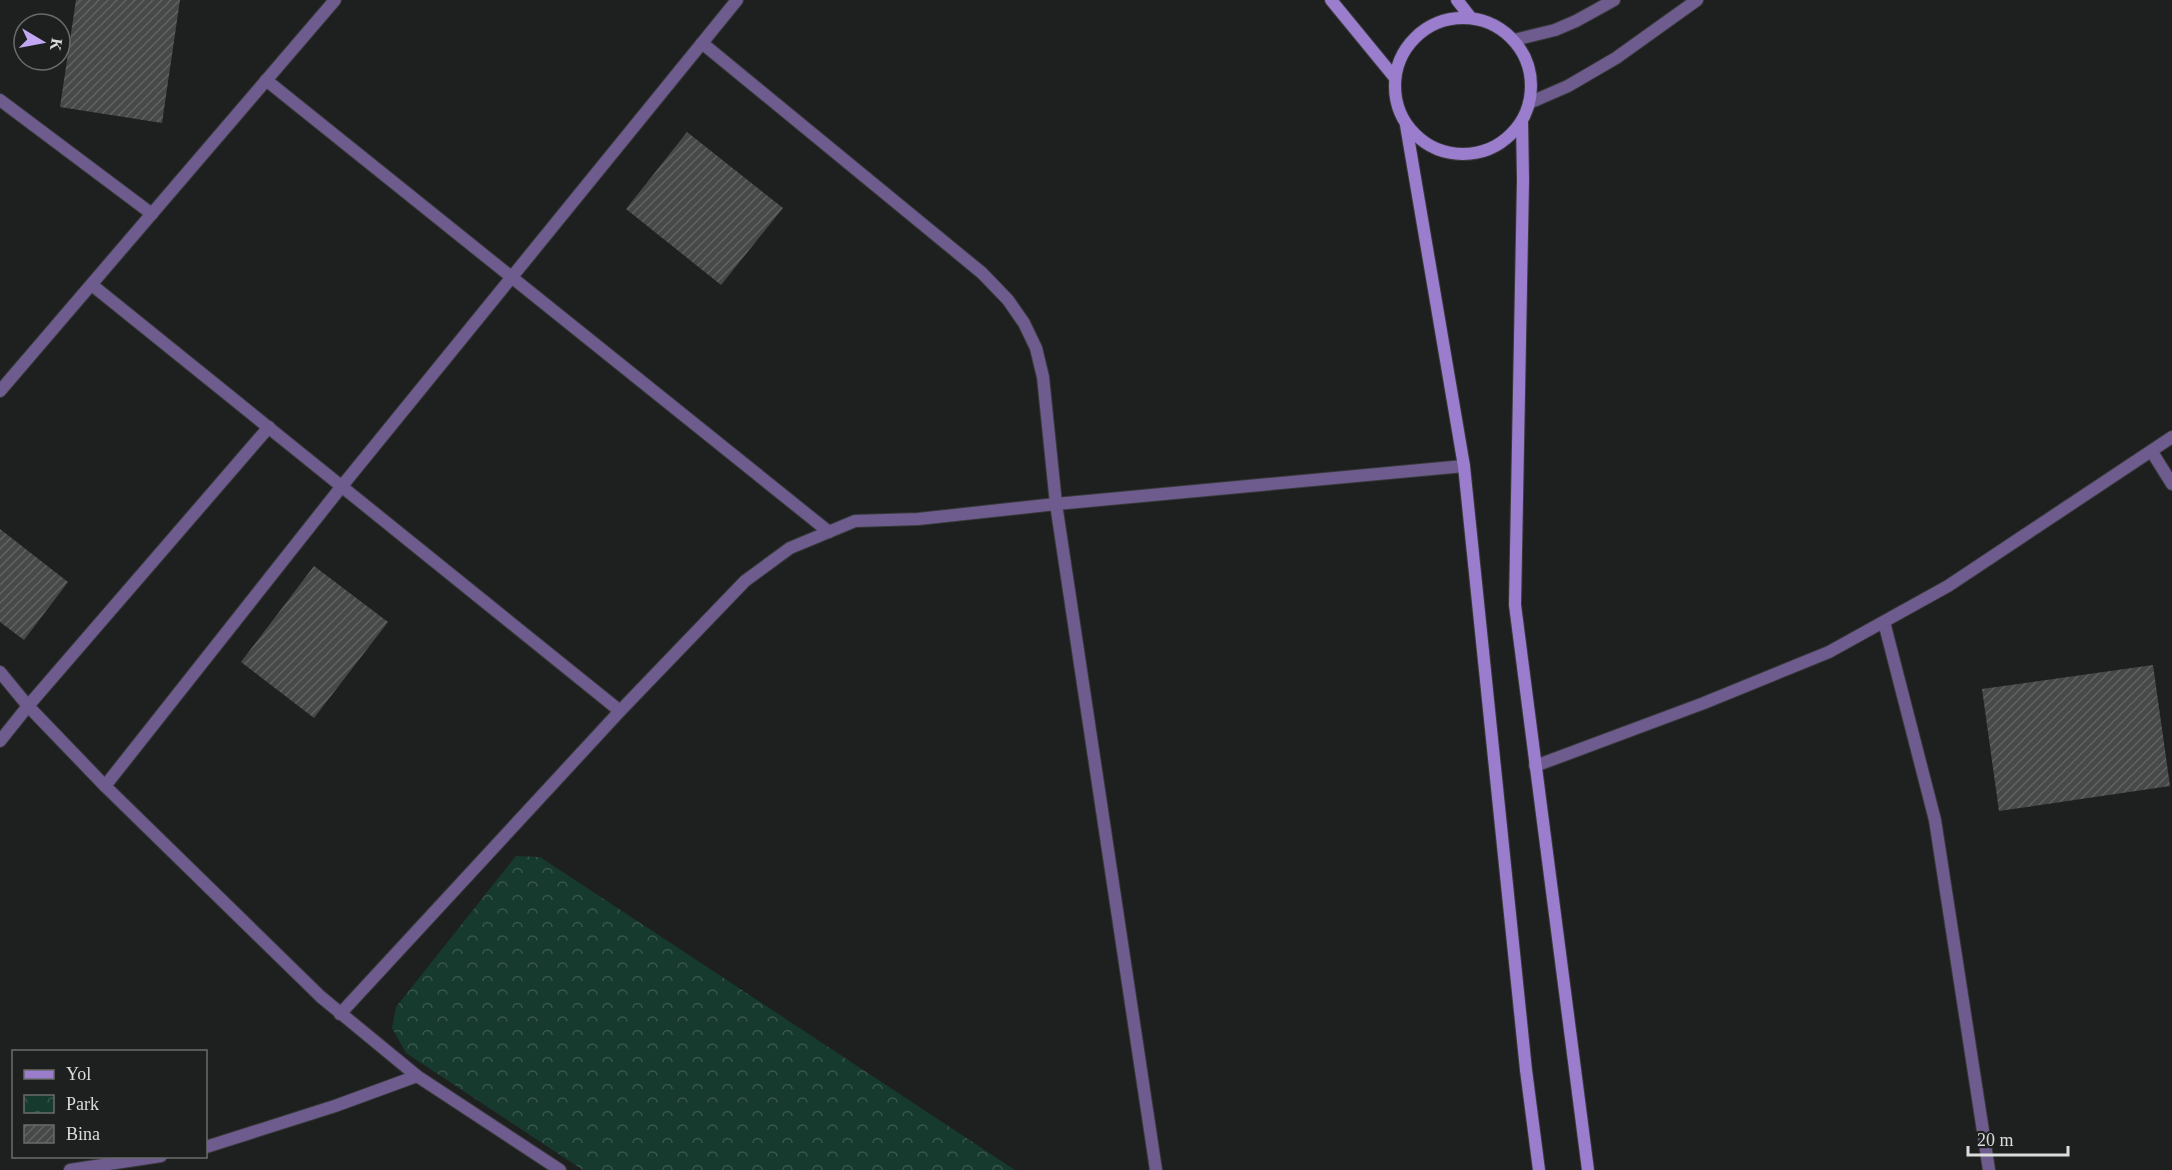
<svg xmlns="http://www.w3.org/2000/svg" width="2172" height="1170" viewBox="0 0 2172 1170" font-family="Georgia,serif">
<defs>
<pattern id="park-crowns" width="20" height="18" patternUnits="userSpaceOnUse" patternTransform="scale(1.5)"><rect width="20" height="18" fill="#173a2e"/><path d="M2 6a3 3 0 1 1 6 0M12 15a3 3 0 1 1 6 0" fill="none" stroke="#38564c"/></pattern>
<pattern id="building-hatch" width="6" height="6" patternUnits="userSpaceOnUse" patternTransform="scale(1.5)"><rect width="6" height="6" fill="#464948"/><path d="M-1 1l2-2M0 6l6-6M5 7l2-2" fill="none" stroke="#606362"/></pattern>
</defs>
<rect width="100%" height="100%" fill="#1d201f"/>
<path fill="url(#park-crowns)" d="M516 856 540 857 1015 1170H583L406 1053 392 1028 396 1007Z"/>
<g fill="url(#building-hatch)">
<path d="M76 0H180L162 123 60 107Z"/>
<path d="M687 132 783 208 721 285 626 209Z"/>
<path d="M0 529 68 582 24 640 0 622Z"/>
<path d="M314 566 388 622 314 718 241 662Z"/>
<path d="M2153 665 2170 786 1999 811 1982 689Z"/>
</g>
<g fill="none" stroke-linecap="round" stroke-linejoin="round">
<defs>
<g id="minor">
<path d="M1514 40 1555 30 1576 21 1614 0"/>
<path d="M702 43 982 273 1008 300 1024 323 1036 348 1043 377 1056 504 1156 1170"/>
<path d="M266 80 829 532"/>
<path d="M0 100 152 214"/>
<path d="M1529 103 1568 86 1616 58 1697 0"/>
<path d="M92 285 620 711"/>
<path d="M0 391 335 0"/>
<path d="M2152 452 2172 484"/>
<path d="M1884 622 1935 820 1989 1170"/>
<path d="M0 672 28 706 105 786 321 997 417 1076 560 1170"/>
<path d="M0 741 28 706 269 427"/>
<path d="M1535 766 1704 703 1829 652 1948 586 2172 437"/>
<path d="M105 786 342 486 737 0"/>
<path d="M340 1014 620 711 745 581 790 548 855 521 918 519 1056 504 1464 466"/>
<path d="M206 1147 335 1106 417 1076"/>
<path d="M70 1170 161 1156"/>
</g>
<g id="secondary">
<path d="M1331 0 1395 78"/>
<path d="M1457 0 1471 18"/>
<circle cx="1463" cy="86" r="68"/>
<path d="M1522 121 1523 180 1515 605 1588 1170"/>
<path d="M1406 125 1464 466 1526 1070 1539 1170"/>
</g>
</defs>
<use href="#minor" stroke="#383a3a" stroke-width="14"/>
<use href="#secondary" stroke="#383a3a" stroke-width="14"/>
<use href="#minor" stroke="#6e5c8e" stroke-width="12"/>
<use href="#secondary" stroke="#9b7dce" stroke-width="12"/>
</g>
<rect x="12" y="1050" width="195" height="108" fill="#1d201f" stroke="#696c6b" stroke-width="1.5"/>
<rect x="24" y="1070" width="30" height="9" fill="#9b7dce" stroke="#696c6b" stroke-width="1.5"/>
<text x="66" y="1080" font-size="18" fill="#dbdddd">Yol</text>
<rect x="24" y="1095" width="30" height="18" fill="url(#park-crowns)" stroke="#696c6b" stroke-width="1.5"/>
<text x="66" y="1110" font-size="18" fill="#dbdddd">Park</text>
<rect x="24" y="1125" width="30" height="18" fill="url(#building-hatch)" stroke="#696c6b" stroke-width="1.5"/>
<text x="66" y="1140" font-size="18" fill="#dbdddd">Bina</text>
<g transform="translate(42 42) rotate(100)"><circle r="28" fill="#1d201f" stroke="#696c6b" stroke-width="1.5"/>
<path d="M0-4.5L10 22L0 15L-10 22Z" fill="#c2a8f2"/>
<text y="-9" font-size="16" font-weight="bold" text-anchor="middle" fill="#dbdddd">K</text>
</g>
<path d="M1968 1146v9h100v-9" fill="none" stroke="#dbdddd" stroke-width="3"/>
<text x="1977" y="1146" font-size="18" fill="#dbdddd" stroke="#1d201f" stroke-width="4.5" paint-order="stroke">20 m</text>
</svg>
